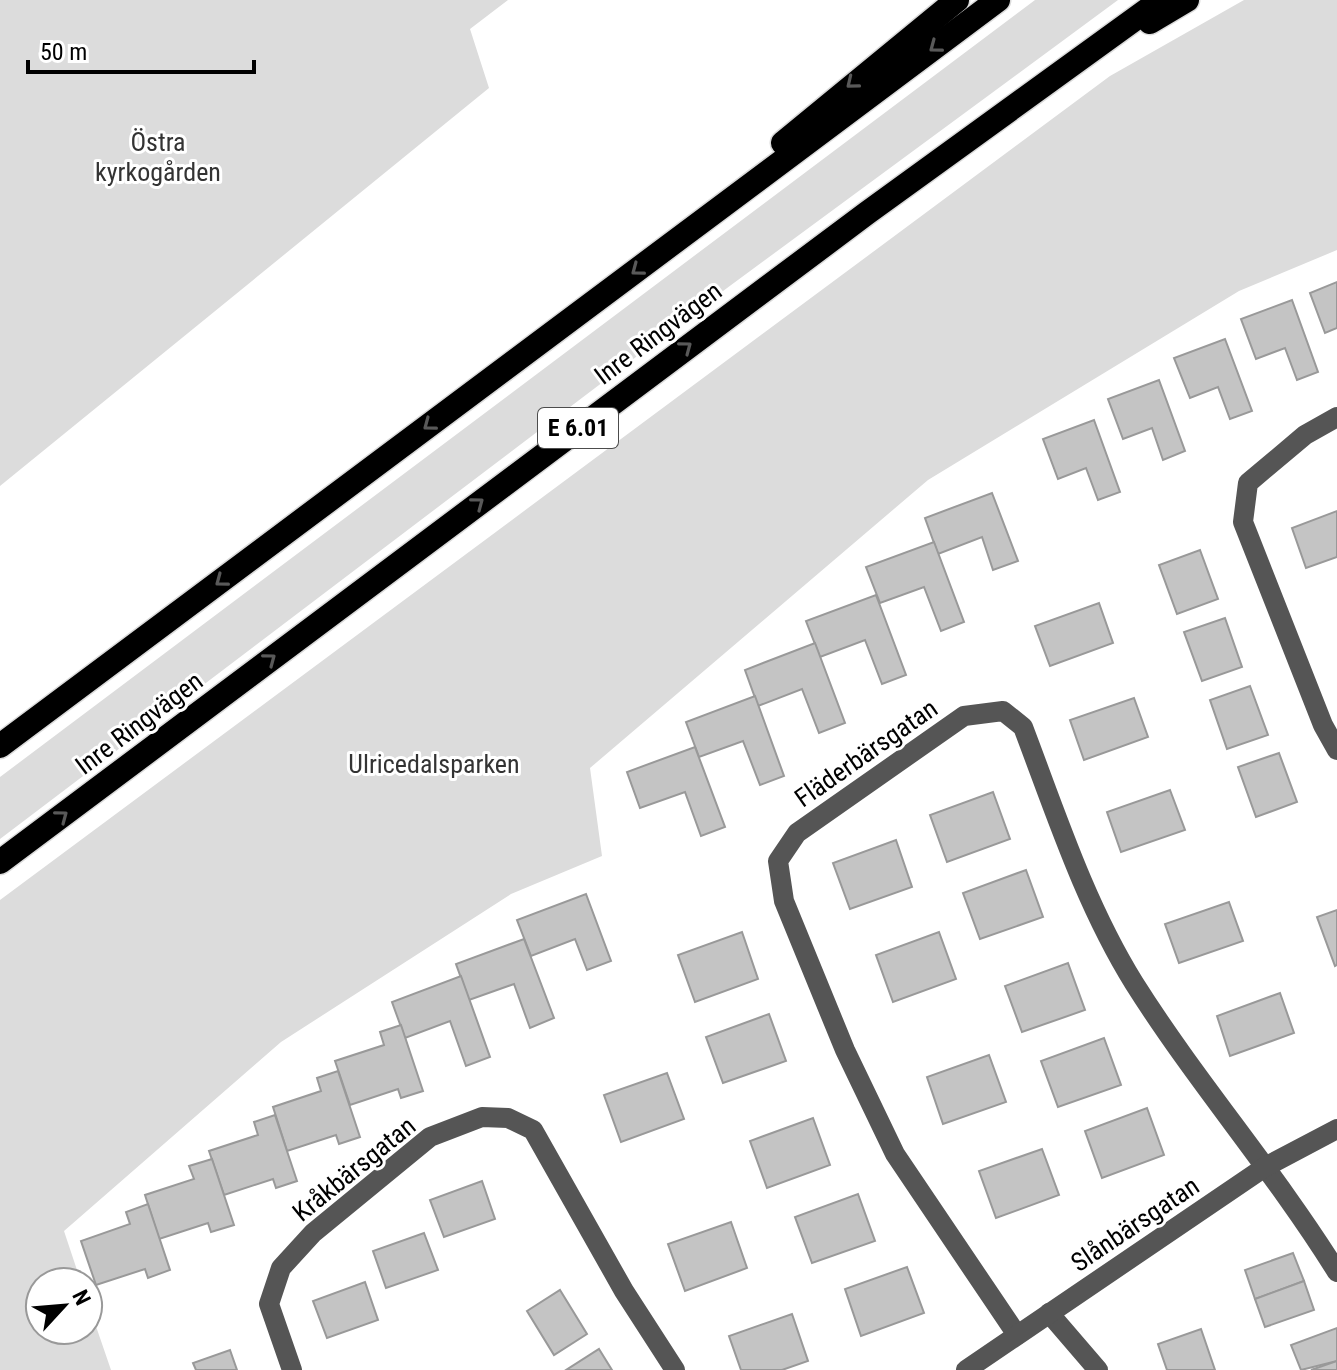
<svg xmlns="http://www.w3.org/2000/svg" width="1337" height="1370" viewBox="0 0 1337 1370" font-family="'Roboto Condensed',sans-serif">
<rect width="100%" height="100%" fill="#fff"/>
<g fill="#dcdcdc">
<path d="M0 0H508L470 29 489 88 0 486Z"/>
<path d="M1035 0H1118L723 291 0 839V777Z"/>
<path d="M1244 0H1337V250L1239 291 928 480 590 768 602 856 511 894 281 1042 64 1231 81 1282H40V1330H88V1303L111 1370H0V900L1110 76Z"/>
</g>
<g fill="#c4c4c4" stroke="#999" stroke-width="2">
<path d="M1337 282V328L1325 333 1310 293Z"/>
<path d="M1292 300 1318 372 1297 380 1285 348 1256 359 1241 319Z"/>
<path d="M1225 339 1252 411 1230 419 1218 387 1190 398 1174 358Z"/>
<path d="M1159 380 1185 451 1163 460 1152 428 1123 439 1108 399Z"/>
<path d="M1094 420 1120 492 1098 500 1086 468 1058 479 1043 439Z"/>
<path d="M992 493 1018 561 993 570 982 537 938 554 925 518Z"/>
<path d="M1337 511V557L1306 568 1292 528Z"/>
<path d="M934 542 964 622 941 631 924 587 880 603 866 567Z"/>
<path d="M1200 550 1218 599 1177 614 1159 565Z"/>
<path d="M876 595 906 675 882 684 865 640 820 657 806 621Z"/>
<path d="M1099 603 1113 643 1050 666 1035 626Z"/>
<path d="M1225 618 1242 667 1202 681 1184 632Z"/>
<path d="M815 643 845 723 819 733 802 689 758 706 745 670Z"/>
<path d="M1250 686 1268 735 1227 749 1210 700Z"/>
<path d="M755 696 784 776 760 785 743 741 699 757 686 722Z"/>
<path d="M1134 698 1148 737 1084 760 1070 720Z"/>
<path d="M695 747 725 827 701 836 685 792 640 808 627 772Z"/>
<path d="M1279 753 1297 802 1256 817 1238 767Z"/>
<path d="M1170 790 1185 830 1121 852 1107 812Z"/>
<path d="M993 792 1010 839 947 862 930 815Z"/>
<path d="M896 840 912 887 850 909 833 863Z"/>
<path d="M1026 870 1043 917 980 939 963 893Z"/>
<path d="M586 894 611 961 587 970 575 939 531 956 517 920Z"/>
<path d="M1229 902 1243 941 1179 963 1165 924Z"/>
<path d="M1337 910V965L1335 966 1317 917Z"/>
<path d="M742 932 758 979 695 1002 678 955Z"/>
<path d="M939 932 956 979 893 1002 876 955Z"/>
<path d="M524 939 554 1018 530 1028 514 984 469 1000 456 964Z"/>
<path d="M1068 963 1085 1010 1022 1032 1005 986Z"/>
<path d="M461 976 490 1057 466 1066 450 1021 405 1038 392 1002Z"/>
<path d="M1280 993 1294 1033 1230 1056 1217 1016Z"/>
<path d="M769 1014 786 1061 723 1083 706 1037Z"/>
<path d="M401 1025 423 1091 401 1098 398 1089 350 1105 335 1061 384 1045 380 1032Z"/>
<path d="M1104 1038 1121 1085 1058 1107 1041 1061Z"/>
<path d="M989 1055 1006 1102 943 1124 927 1077Z"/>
<path d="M338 1071 360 1137 339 1144 336 1135 287 1151 273 1107 321 1091 317 1078Z"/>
<path d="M667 1073 684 1119 621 1142 604 1095Z"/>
<path d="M1147 1108 1164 1155 1102 1178 1085 1131Z"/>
<path d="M275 1115 297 1181 276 1188 273 1179 224 1195 209 1151 258 1135 254 1122Z"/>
<path d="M813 1118 830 1165 767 1188 750 1141Z"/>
<path d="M1042 1149 1059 1195 996 1218 979 1171Z"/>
<path d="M212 1159 234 1225 211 1232 208 1223 159 1239 145 1195 194 1179 189 1166Z"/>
<path d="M482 1181 495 1219 444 1237 430 1200Z"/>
<path d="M858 1194 875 1241 812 1263 795 1217Z"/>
<path d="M148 1204 170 1270 148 1278 145 1269 96 1285 81 1241 130 1224 126 1212Z"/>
<path d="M731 1222 747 1268 685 1291 668 1244Z"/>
<path d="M424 1233 438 1270 386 1288 373 1251Z"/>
<path d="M1293 1253 1304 1281 1255 1299 1245 1270Z"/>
<path d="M907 1267 924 1313 861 1336 845 1289Z"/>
<path d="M1304 1281 1314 1310 1265 1327 1255 1299Z"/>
<path d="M365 1282 378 1320 327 1338 313 1301Z"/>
<path d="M560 1290 587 1334 554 1355 527 1311Z"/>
<path d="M792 1314 808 1361 782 1370H741L729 1336Z"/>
<path d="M1337 1328V1361L1301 1370 1291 1345Z"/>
<path d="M1201 1329 1215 1370H1167L1158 1344Z"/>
<path d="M599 1349 612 1370H566Z"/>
<path d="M230 1350 237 1370H196L193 1363Z"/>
<path d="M1337 1361V1370H1311Z"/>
</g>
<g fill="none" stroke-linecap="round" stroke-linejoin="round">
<defs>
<g id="highway">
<path d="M1150 22 1187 0"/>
<path d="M783 143 957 0"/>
<path d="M0 746 998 0"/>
<path d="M0 862 867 213 1161 0"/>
</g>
</defs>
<use href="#highway" stroke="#dbdbdb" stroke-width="27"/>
<g stroke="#555" stroke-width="20">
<path d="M1337 417 1305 435 1248 483 1243 522 1323 725 1337 750"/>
<path d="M1049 1313 1098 1370"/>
<path d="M1017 1335 895 1154 845 1050 784 901 778 861 797 833 964 716 1003 711 1023 727C1056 814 1085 904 1134 983 1197 1083 1275 1172 1337 1272"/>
<path d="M292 1370 269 1304 281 1268 313 1233 430 1137 482 1117 508 1118 533 1130 624 1291 675 1370"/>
<path d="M966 1370 1265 1167 1337 1129"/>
</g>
<use href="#highway" stroke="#000" stroke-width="24"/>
</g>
<defs><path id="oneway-chevron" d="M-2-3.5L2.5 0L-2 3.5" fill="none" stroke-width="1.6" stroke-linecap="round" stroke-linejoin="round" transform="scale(2)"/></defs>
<g stroke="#595959">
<use href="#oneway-chevron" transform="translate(935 47) rotate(143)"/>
<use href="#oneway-chevron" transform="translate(852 83) rotate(141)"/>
<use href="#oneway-chevron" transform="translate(637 270) rotate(143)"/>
<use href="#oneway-chevron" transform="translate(686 347) rotate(-37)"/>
<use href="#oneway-chevron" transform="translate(429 425) rotate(143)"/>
<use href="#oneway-chevron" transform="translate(478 503) rotate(-37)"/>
<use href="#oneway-chevron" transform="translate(221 581) rotate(143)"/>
<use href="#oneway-chevron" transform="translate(270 659) rotate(-37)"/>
<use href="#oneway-chevron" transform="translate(62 816) rotate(-37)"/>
</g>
<g text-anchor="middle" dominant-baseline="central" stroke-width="6" stroke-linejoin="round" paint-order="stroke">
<rect fill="#fff" stroke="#4c4c4c" stroke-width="2" x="538" y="408" width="80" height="40" rx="6"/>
<g font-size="24" font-weight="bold" fill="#000">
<text x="578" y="428">E 6.01</text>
</g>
<g font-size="26" fill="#333" stroke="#fff">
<text x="158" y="142">Östra<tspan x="158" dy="30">kyrkogården</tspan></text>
<text x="434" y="764">Ulricedalsparken</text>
</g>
<g font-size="26" fill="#000" stroke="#fff">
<text transform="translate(658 333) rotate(-37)">Inre Ringvägen</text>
<text transform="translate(139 723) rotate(-37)">Inre Ringvägen</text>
<text transform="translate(866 753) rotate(-35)">Fläderbärsgatan</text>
<text transform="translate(354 1169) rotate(-39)">Kråkbärsgatan</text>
<text transform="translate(1135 1224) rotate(-34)">Slånbärsgatan</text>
</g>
</g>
<g transform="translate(64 1306) rotate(64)"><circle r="38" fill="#ffffff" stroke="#999999" stroke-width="2"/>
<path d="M0-6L14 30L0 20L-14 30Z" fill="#000000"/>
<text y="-12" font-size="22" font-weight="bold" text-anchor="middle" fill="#000000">N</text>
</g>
<path d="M28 60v12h226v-12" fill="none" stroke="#000000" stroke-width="4"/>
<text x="40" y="60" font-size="24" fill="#000000" stroke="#ffffff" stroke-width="6" paint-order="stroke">50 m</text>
</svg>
